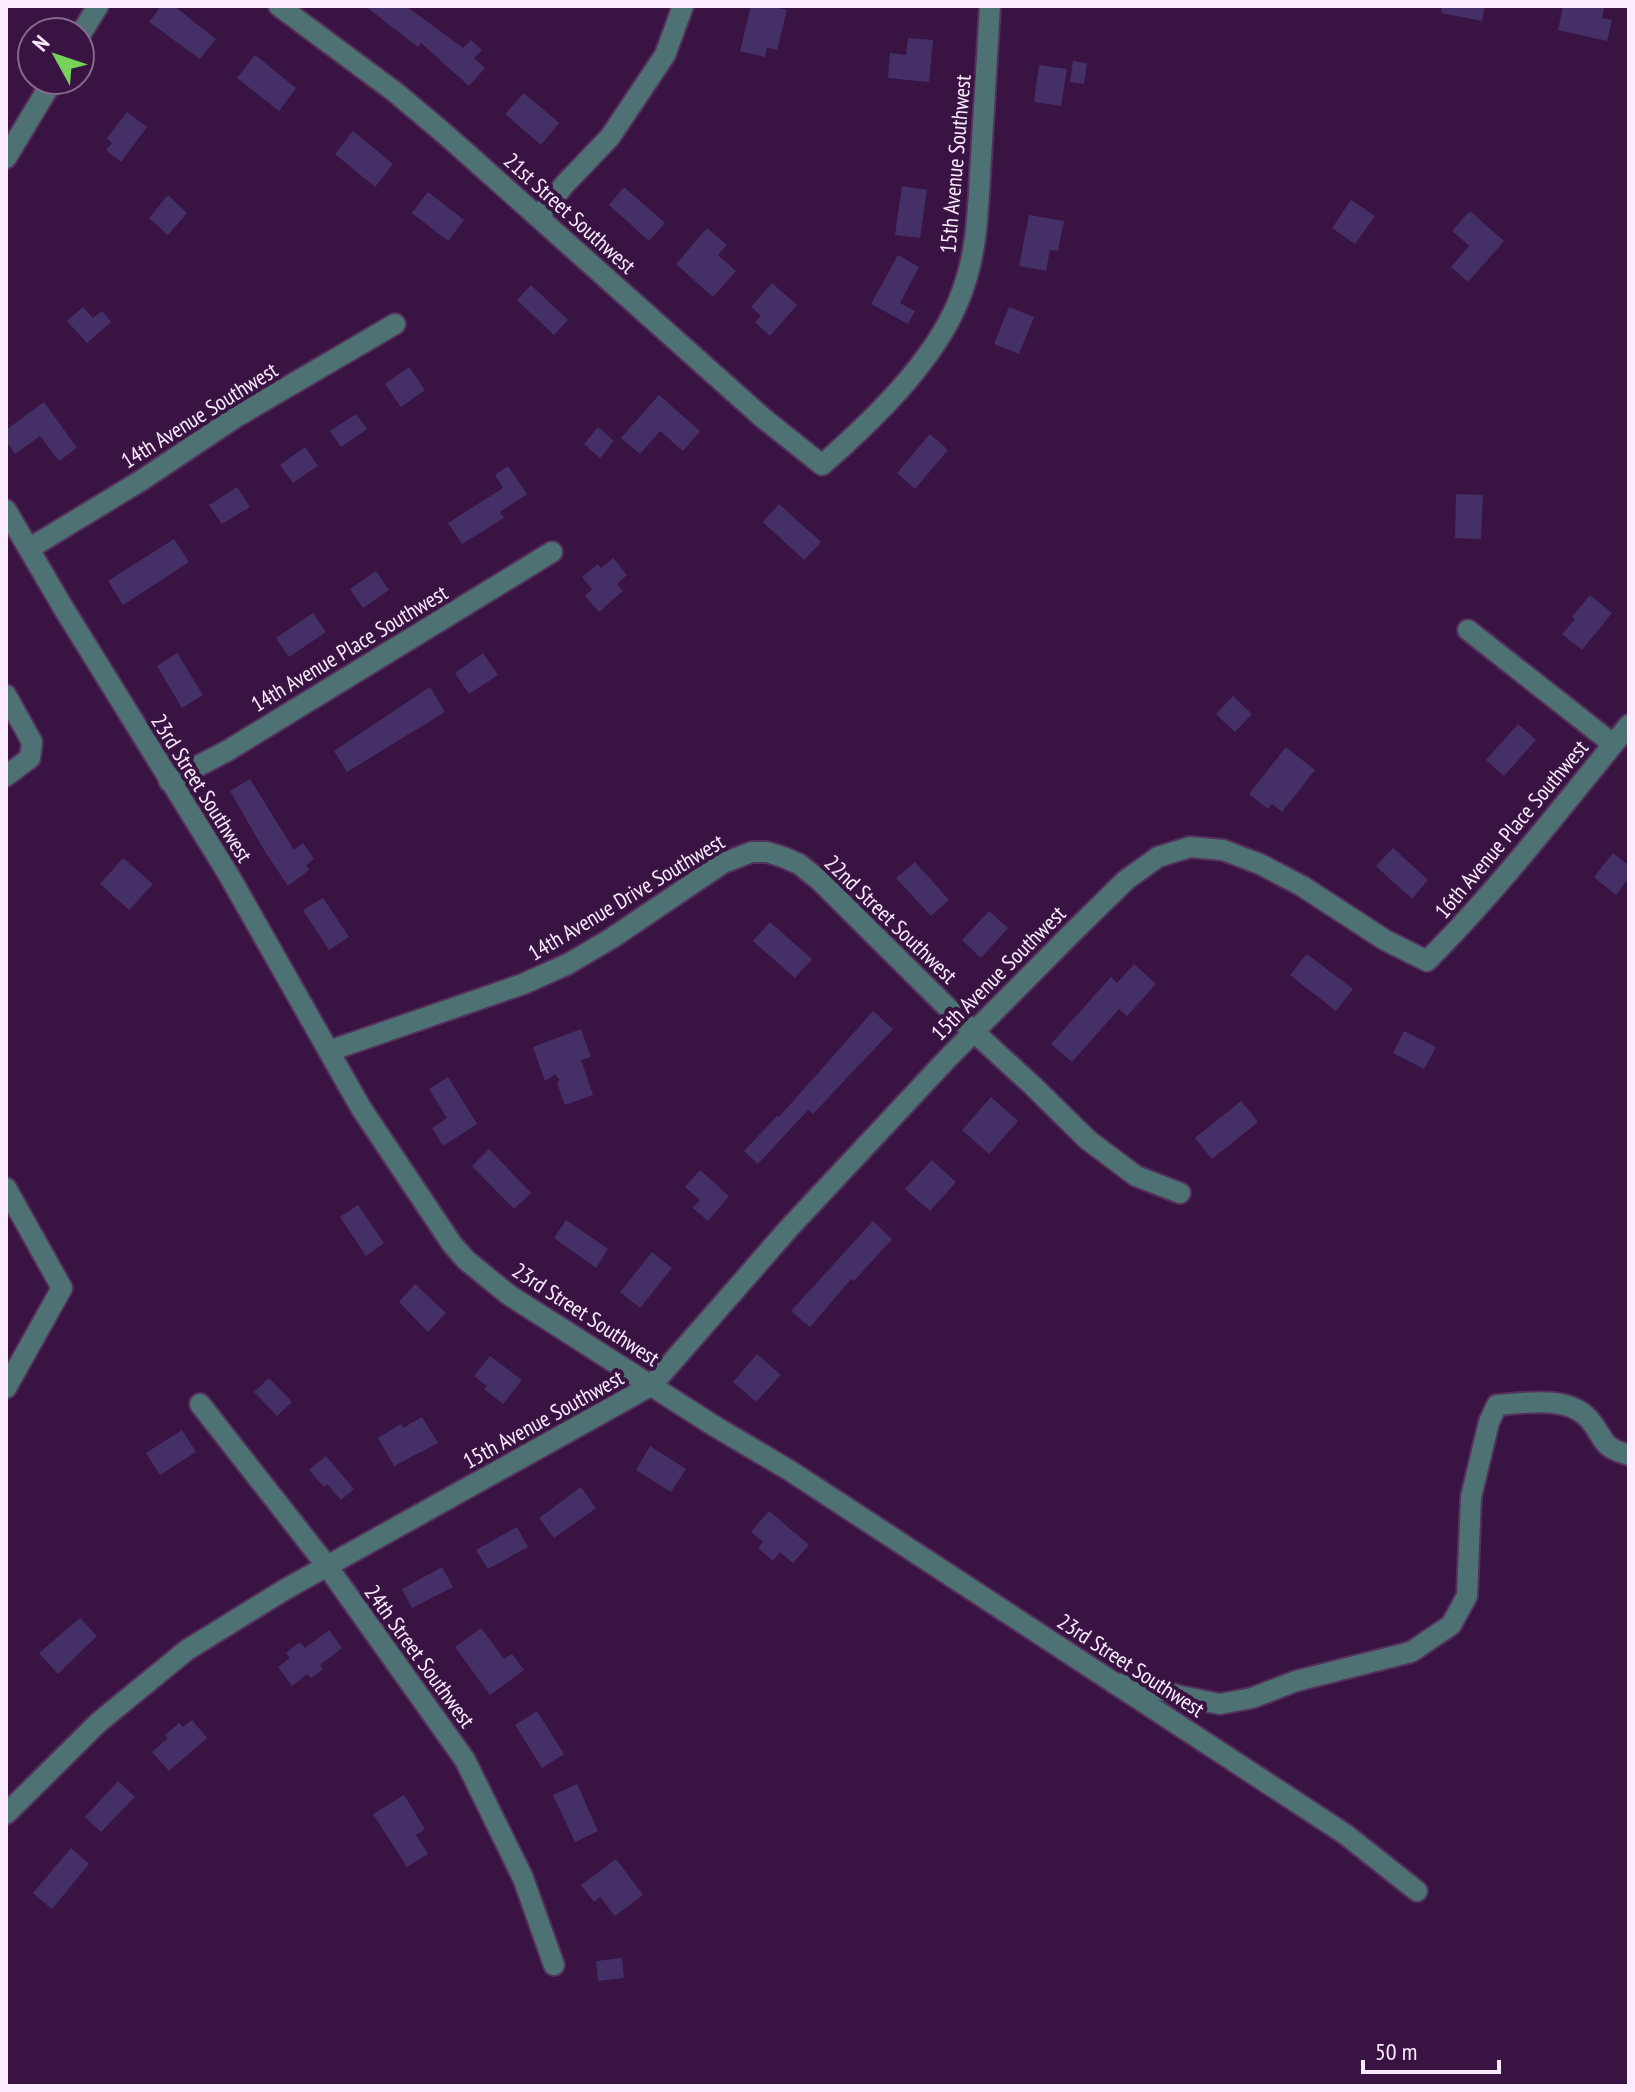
<svg xmlns="http://www.w3.org/2000/svg" width="1635" height="2092" viewBox="0 0 1635 2092" font-family="'PT Sans Narrow',sans-serif">
<rect width="100%" height="100%" fill="#391342"/>
<g fill="#443066">
<path d="M161 6H174L216 39 200 59 149 22Z"/>
<path d="M365 6H406L463 48 471 40 482 50 474 58 485 68 469 86 421 43 418 47Z"/>
<path d="M751 6H769L787 10 777 50 767 47 765 57 740 51Z"/>
<path d="M1442 6H1485L1482 21 1441 13Z"/>
<path d="M1563 6 1604 8 1602 18 1612 20 1607 41 1558 30Z"/>
<path d="M908 38 933 40 929 82 888 78 890 53 906 55Z"/>
<path d="M255 55 296 88 279 111 237 78Z"/>
<path d="M1073 61 1087 63 1084 84 1070 82Z"/>
<path d="M1039 65 1067 69 1061 106 1034 102Z"/>
<path d="M524 93 559 123 541 145 505 114Z"/>
<path d="M127 112 147 127 121 162 106 150 112 143 107 138Z"/>
<path d="M353 131 393 164 375 187 335 154Z"/>
<path d="M902 186 927 190 920 238 895 235Z"/>
<path d="M624 187 665 223 649 241 609 205Z"/>
<path d="M428 192 464 220 448 241 412 213Z"/>
<path d="M168 195 187 213 168 235 149 218Z"/>
<path d="M1351 200 1375 216 1355 244 1332 228Z"/>
<path d="M1470 211 1504 241 1468 282 1451 267 1469 246 1452 231Z"/>
<path d="M1029 215 1064 221 1058 251 1050 250 1046 271 1019 266Z"/>
<path d="M707 228 727 245 718 255 736 271 713 297 676 264Z"/>
<path d="M898 255 919 267 900 303 915 311 908 324 871 304Z"/>
<path d="M772 283 797 305 770 336 755 322 761 316 751 307Z"/>
<path d="M531 285 568 320 554 335 517 300Z"/>
<path d="M83 307 93 318 102 311 111 322 87 343 67 321Z"/>
<path d="M1009 307 1034 317 1019 354 994 344Z"/>
<path d="M409 367 425 390 401 407 385 384Z"/>
<path d="M659 395 700 431 683 451 660 431 640 454 621 438Z"/>
<path d="M44 402 77 448 59 461 40 436 15 454 6 441V430Z"/>
<path d="M356 414 367 429 341 447 330 431Z"/>
<path d="M598 427 614 441 600 458 584 444Z"/>
<path d="M930 434 948 450 915 489 897 473Z"/>
<path d="M305 447 318 466 293 483 280 465Z"/>
<path d="M508 466 527 494 500 512 504 518 462 544 448 523 503 488 495 475Z"/>
<path d="M237 487 250 507 222 524 209 505Z"/>
<path d="M1456 494 1483 495 1481 539 1455 538Z"/>
<path d="M779 504 821 542 804 560 763 522Z"/>
<path d="M174 539 189 562 123 605 108 581Z"/>
<path d="M613 558 627 575 617 584 623 591 599 612 585 596 592 589 582 577 598 564 601 568Z"/>
<path d="M376 571 389 590 363 608 350 589Z"/>
<path d="M1590 595 1612 613 1582 650 1562 634 1575 619 1572 617Z"/>
<path d="M313 613 326 632 289 657 276 638Z"/>
<path d="M177 653 203 695 182 708 157 666Z"/>
<path d="M483 653 498 675 469 694 455 673Z"/>
<path d="M430 687 445 712 347 772 334 751Z"/>
<path d="M1233 696 1252 714 1235 732 1216 714Z"/>
<path d="M1518 724 1536 740 1504 776 1486 760Z"/>
<path d="M1286 747 1315 770 1282 812 1272 804 1268 809 1249 794Z"/>
<path d="M250 779 294 850 303 843 314 859 306 865 309 870 288 886 264 850 230 791Z"/>
<path d="M1393 848 1428 880 1412 899 1376 866Z"/>
<path d="M1613 853 1629 866V878L1616 895 1594 877Z"/>
<path d="M123 858 153 884 129 910 100 884Z"/>
<path d="M915 862 949 900 931 916 896 878Z"/>
<path d="M323 898 349 937 329 950 303 910Z"/>
<path d="M989 911 1008 928 981 958 962 940Z"/>
<path d="M770 922 812 959 795 978 753 941Z"/>
<path d="M1307 954 1353 989 1336 1011 1290 975Z"/>
<path d="M1134 964 1156 984 1127 1016 1119 1009 1072 1062 1051 1044 1111 977 1117 983Z"/>
<path d="M873 1011 893 1029 813 1114 808 1110 758 1164 744 1151 777 1116 779 1117Z"/>
<path d="M581 1029 591 1057 581 1060 593 1095 565 1105 557 1083 560 1080 555 1074 545 1081 533 1047Z"/>
<path d="M1404 1031 1436 1047 1424 1069 1393 1053Z"/>
<path d="M448 1077 477 1124 443 1146 432 1128 447 1118 429 1089Z"/>
<path d="M991 1097 1018 1121 989 1154 962 1130Z"/>
<path d="M1241 1101 1258 1122 1212 1159 1195 1138Z"/>
<path d="M489 1149 531 1193 514 1209 472 1166Z"/>
<path d="M932 1160 956 1182 930 1211 905 1189Z"/>
<path d="M700 1170 729 1196 708 1221 693 1208 700 1200 685 1187Z"/>
<path d="M358 1205 384 1243 366 1256 340 1217Z"/>
<path d="M566 1220 608 1249 596 1268 554 1238Z"/>
<path d="M873 1221 892 1239 854 1281 851 1279 810 1327 791 1311Z"/>
<path d="M652 1252 672 1268 640 1308 620 1292Z"/>
<path d="M415 1284 446 1313 428 1332 399 1302Z"/>
<path d="M757 1354 781 1375 756 1402 733 1382Z"/>
<path d="M490 1356 522 1380 503 1404 484 1389 487 1386 474 1376Z"/>
<path d="M269 1378 292 1402 277 1416 254 1392Z"/>
<path d="M422 1417 438 1443 394 1466 378 1438 401 1424 403 1428Z"/>
<path d="M182 1430 196 1452 160 1475 146 1453Z"/>
<path d="M650 1446 686 1469 671 1492 636 1470Z"/>
<path d="M326 1456 354 1489 341 1500 327 1484 324 1487 309 1470Z"/>
<path d="M581 1487 596 1508 554 1538 539 1518Z"/>
<path d="M769 1511 809 1545 793 1563 780 1552 773 1561 758 1548 763 1542 751 1532Z"/>
<path d="M517 1527 528 1547 488 1569 476 1550Z"/>
<path d="M442 1567 453 1587 412 1608 402 1589Z"/>
<path d="M80 1618 97 1636 58 1674 39 1653Z"/>
<path d="M481 1628 504 1659 512 1654 524 1670 490 1695 455 1647Z"/>
<path d="M329 1630 342 1648 320 1665 323 1669 311 1678 307 1674 292 1686 278 1667 290 1658 286 1653 300 1642 305 1648Z"/>
<path d="M537 1711 564 1754 542 1768 515 1725Z"/>
<path d="M192 1720 207 1738 169 1771 152 1752 168 1738 165 1735 179 1723 183 1727Z"/>
<path d="M118 1781 135 1797 101 1832 85 1817Z"/>
<path d="M577 1784 598 1831 575 1842 553 1795Z"/>
<path d="M404 1795 425 1829 416 1835 428 1854 407 1867 373 1814Z"/>
<path d="M71 1848 89 1864 52 1909 33 1893Z"/>
<path d="M616 1859 643 1895 615 1916 600 1897 594 1902 581 1885Z"/>
<path d="M622 1958 624 1978 598 1981 596 1961Z"/>
</g>
<g fill="none" stroke-linecap="round" stroke-linejoin="round">
<defs>
<g id="minor">
<path d="M279 6 395 92 445 134 762 417 822 465C871 422 933 363 958 302 978 256 978 207 981 158 984 108 987 57 990 6"/>
<path d="M80 35 98 6"/>
<path d="M6 158 53 80"/>
<path d="M538 217 565 184 610 137 665 55 683 6"/>
<path d="M6 510 64 609 227 872 361 1108 452 1244 466 1260 509 1295 716 1427 789 1470 1345 1834 1417 1891"/>
<path d="M30 548 142 480 236 417 395 324"/>
<path d="M1468 630 1613 744"/>
<path d="M6 695 32 742 30 758 6 776"/>
<path d="M169 781 227 751 552 552"/>
<path d="M329 1051 523 984 568 964 612 938 723 863 752 852H767L783 857 799 864 818 879 947 1007 1033 1086 1088 1140 1136 1176 1180 1193"/>
<path d="M6 1188 62 1288 6 1388"/>
<path d="M200 1404 327 1566 465 1760 523 1878 554 1965"/>
<path d="M1115 1684 1138 1683 1180 1696 1220 1704 1252 1698 1296 1681 1411 1652 1451 1625 1467 1596 1471 1497 1489 1422 1497 1405C1525 1403 1568 1395 1589 1419 1607 1440 1598 1446 1629 1455"/>
<path d="M6 1814 99 1722 187 1650 284 1590 652 1385 790 1227 948 1058 1072 933 1126 880 1158 857 1190 847 1223 850 1260 864 1302 886 1385 940 1427 961C1500 888 1563 805 1629 725"/>
</g>
</defs>
<use href="#minor" stroke="#54315c" stroke-width="24"/>
<use href="#minor" stroke="#4e7274" stroke-width="20"/>
</g>
<g text-anchor="middle" dominant-baseline="central" stroke-width="8" stroke-linejoin="round" paint-order="stroke">
<g font-size="22" fill="#faecfe" stroke="#391342">
<text transform="translate(955 164) rotate(-85)">15th Avenue Southwest</text>
<text transform="translate(570 213) rotate(42)">21st Street Southwest</text>
<text transform="translate(199 415) rotate(-32)">14th Avenue Southwest</text>
<text transform="translate(349 648) rotate(-31)">14th Avenue Place Southwest</text>
<text transform="translate(202 788) rotate(58)">23rd Street Southwest</text>
<text transform="translate(1511 829) rotate(-50)">16th Avenue Place Southwest</text>
<text transform="translate(626 897) rotate(-31)">14th Avenue Drive Southwest</text>
<text transform="translate(891 919) rotate(44)">22nd Street Southwest</text>
<text transform="translate(998 973) rotate(-45)">15th Avenue Southwest</text>
<text transform="translate(586 1314) rotate(33)">23rd Street Southwest</text>
<text transform="translate(543 1419) rotate(-29)">15th Avenue Southwest</text>
<text transform="translate(420 1656) rotate(54)">24th Street Southwest</text>
<text transform="translate(1131 1665) rotate(33)">23rd Street Southwest</text>
</g>
</g>
<rect width="1635" height="2092" fill="none" stroke="#faecfe" stroke-width="16"/>
<g transform="translate(56 56) rotate(310)"><circle r="38" fill="#391342" stroke="#866a8d" stroke-width="2"/>
<path d="M0-6L14 30L0 20L-14 30Z" fill="#76d25a"/>
<text y="-12" font-size="22" font-weight="bold" text-anchor="middle" fill="#faecfe">N</text>
</g>
<path d="M1363 2060v12h136v-12" fill="none" stroke="#faecfe" stroke-width="4"/>
<text x="1375" y="2060" font-size="24" fill="#faecfe" stroke="#391342" stroke-width="6" paint-order="stroke">50 m</text>
</svg>
